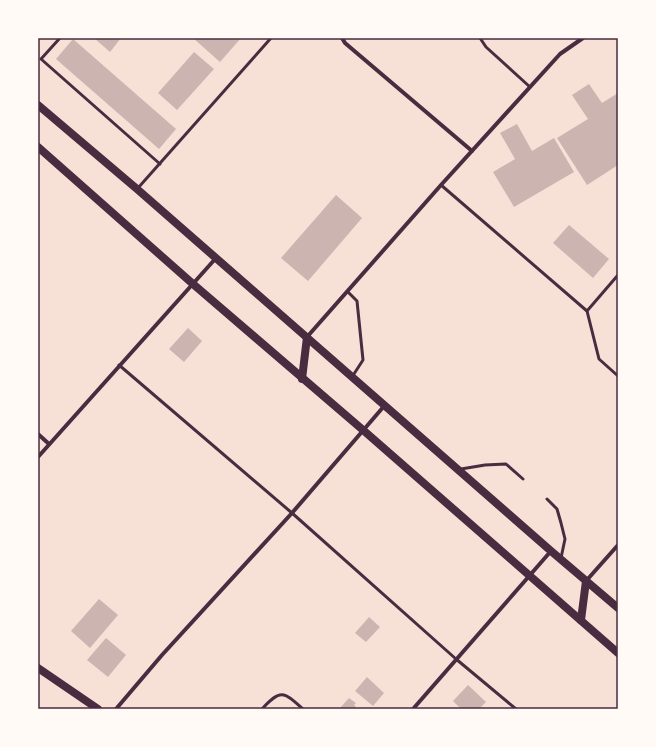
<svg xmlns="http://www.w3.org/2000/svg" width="656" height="747" viewBox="0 0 656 747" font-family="Helvetica,sans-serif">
<rect width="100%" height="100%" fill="#f7e1d7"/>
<g fill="#ccb4b1">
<path d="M94 38H121L110 52Z"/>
<path d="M193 38H241L220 62Z"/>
<path d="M73 39 176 129 159 149 56 59Z"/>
<path d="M194 52 214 69 177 110 158 93Z"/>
<path d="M589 84 602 103 618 93V165L587 185 557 138 588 119 572 95Z"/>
<path d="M517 124 532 151 554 138 574 172 514 207 493 172 515 159 500 133Z"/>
<path d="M336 195 362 218 308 281 281 258Z"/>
<path d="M569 225 609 259 593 278 553 243Z"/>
<path d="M188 328 202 341 184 362 169 349Z"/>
<path d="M99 599 118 615 90 648 71 631Z"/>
<path d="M369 617 380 627 366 642 355 633Z"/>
<path d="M106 638 126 655 108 677 87 660Z"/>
<path d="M367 677 384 693 373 706 355 691Z"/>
<path d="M468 685 486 702 479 709H461L453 701Z"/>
<path d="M349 698 356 703 354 705 358 709H342L340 708Z"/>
</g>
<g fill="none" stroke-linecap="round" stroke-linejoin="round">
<g stroke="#4a2c40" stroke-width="3">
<path d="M60 38 41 59 160 164"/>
<path d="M480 38 486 47 530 87"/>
<path d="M441 185 587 311 599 359 618 376"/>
<path d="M138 188 271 38"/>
<path d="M348 292 357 301 363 360 352 377"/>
<path d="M587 311 618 275"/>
<path d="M119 365 292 513 456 659 516 709"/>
<path d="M461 469 485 465 506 464 523 479"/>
<path d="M547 499 557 509 561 523 565 539 561 558"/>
<path d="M262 709C281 688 284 692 303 709"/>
</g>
<g stroke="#4a2c40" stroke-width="4">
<path d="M342 38 345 43 472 151"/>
<path d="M307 337 441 185 560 54 583 38"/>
<path d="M38 434 49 444"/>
<path d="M38 457 216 258"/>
<path d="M586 581 618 545"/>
<path d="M116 709 162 655 292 513 385 405"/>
<path d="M413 709 551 551"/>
</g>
<g stroke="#4a2c40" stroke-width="8">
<path d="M38 105 137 189 551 551 618 608"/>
<path d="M38 147 193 284 363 430 618 653"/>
<path d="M302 379 307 337"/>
<path d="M581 620 586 581"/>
<path d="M38 668 98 709"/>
</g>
</g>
<rect width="656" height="747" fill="none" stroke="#fffaf5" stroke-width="78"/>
<rect x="39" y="39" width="578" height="669" fill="none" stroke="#4a2c40" stroke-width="1.5"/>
</svg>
